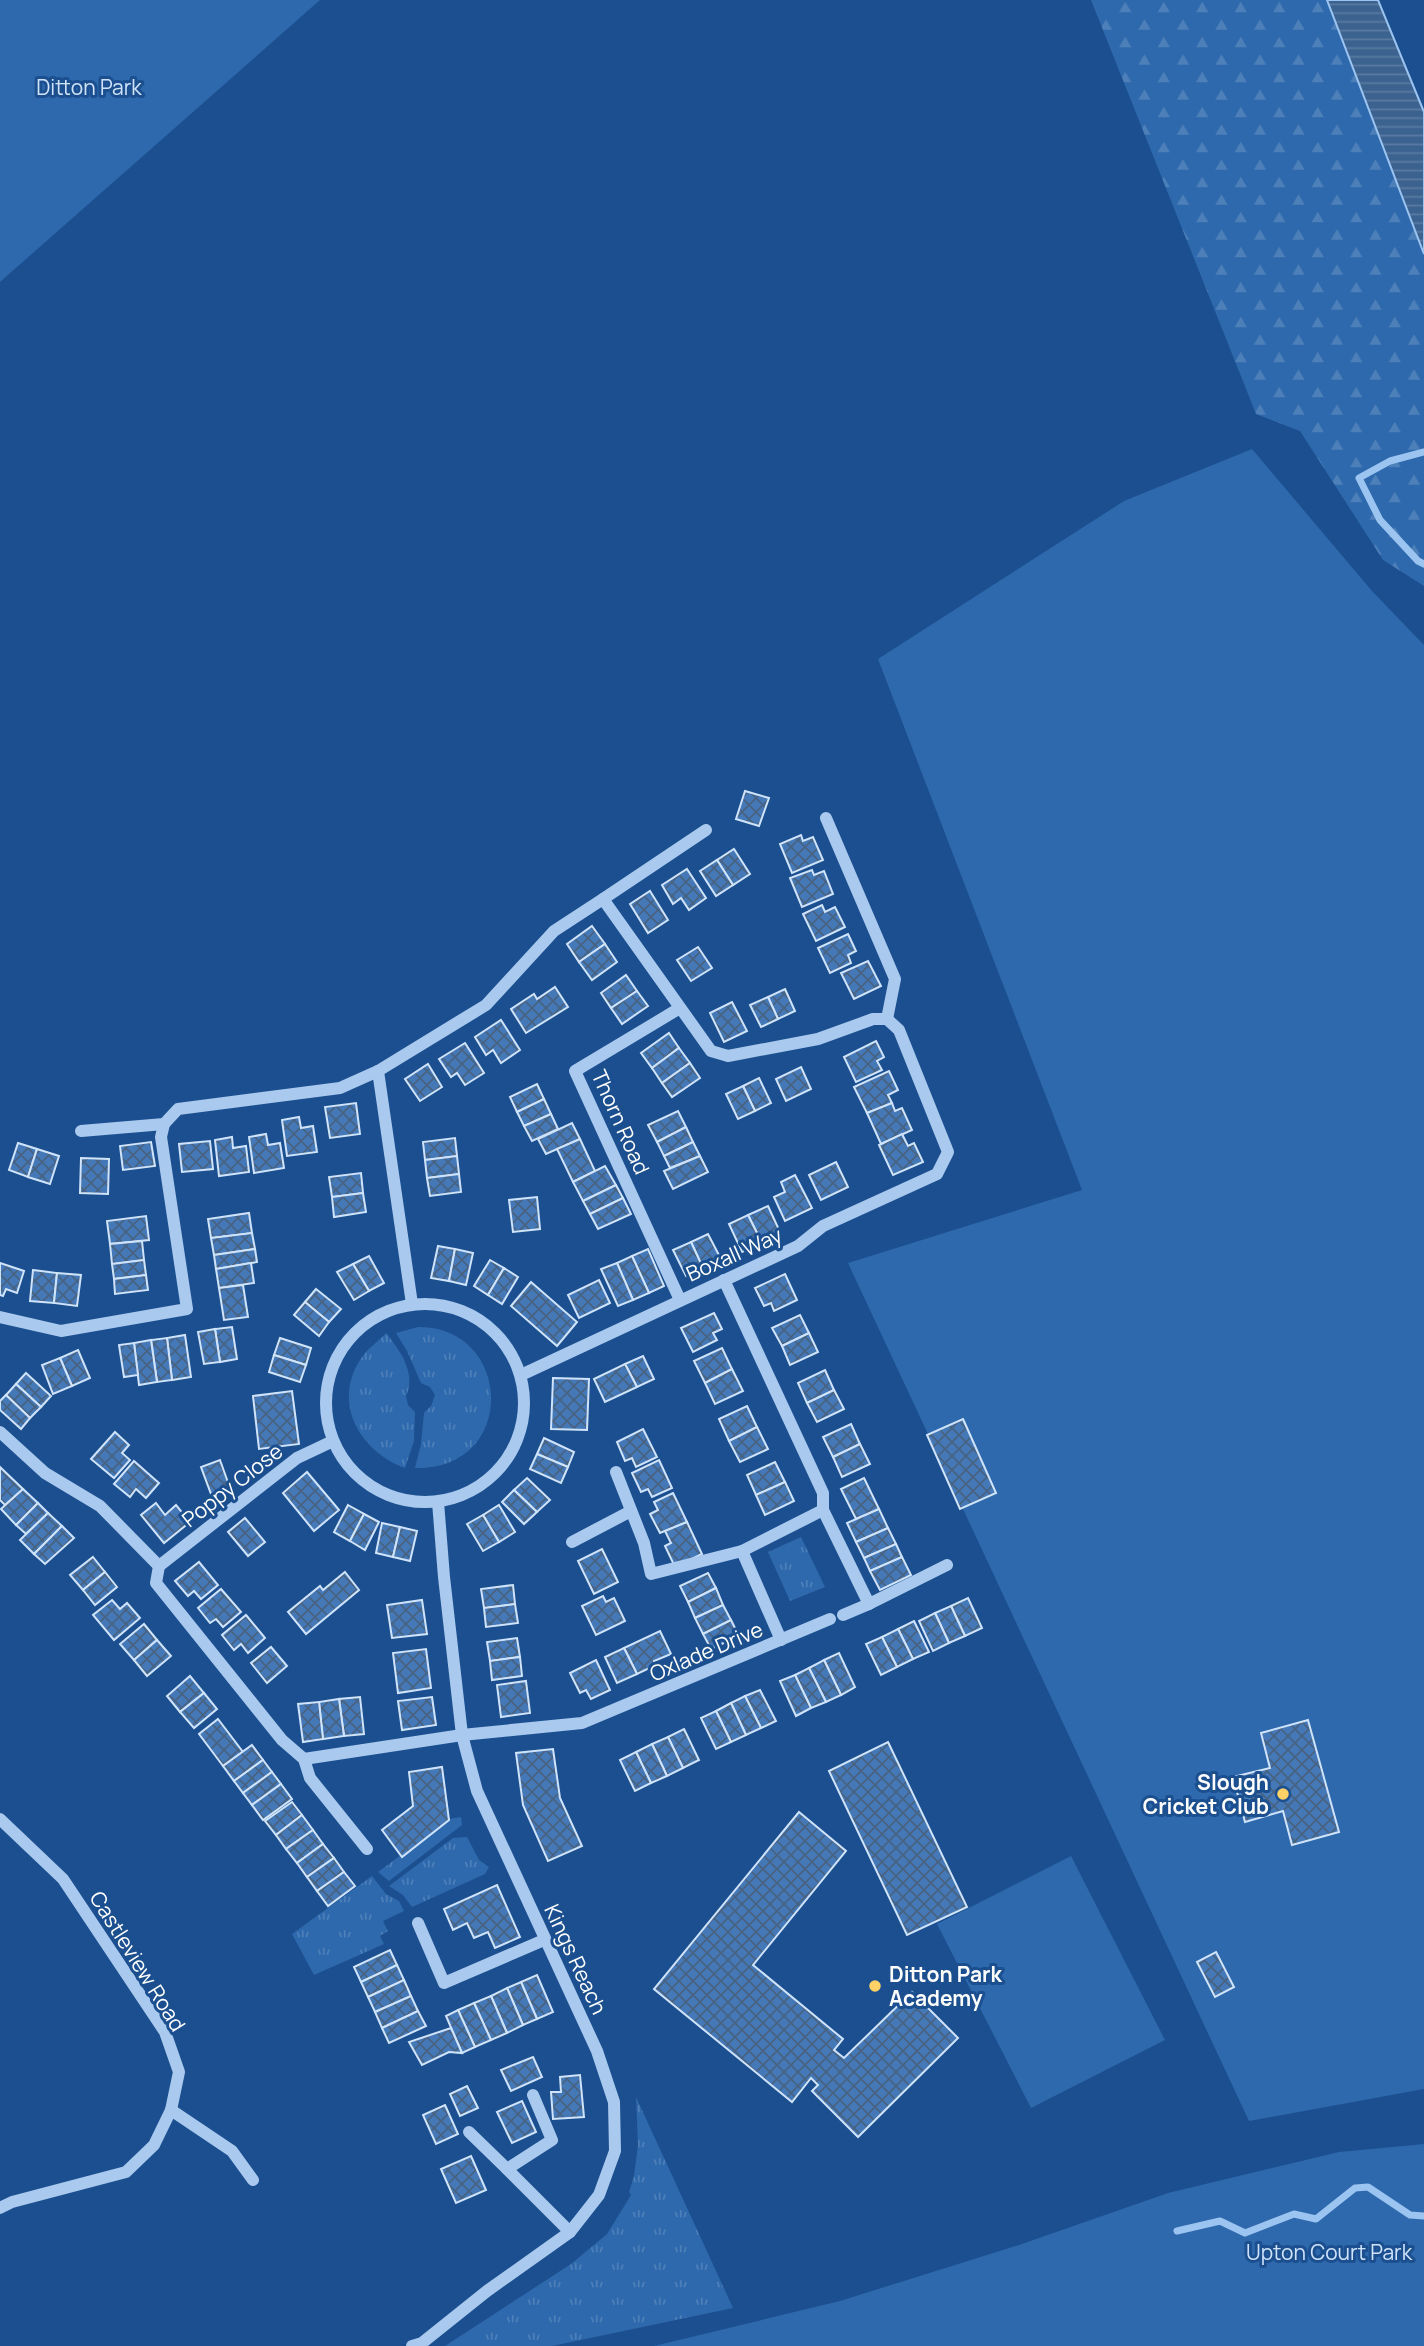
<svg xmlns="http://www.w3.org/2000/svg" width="1424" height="2346" viewBox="0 0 1424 2346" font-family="Manrope,sans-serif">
<defs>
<pattern id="grass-tufts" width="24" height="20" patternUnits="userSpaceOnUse" patternTransform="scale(1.75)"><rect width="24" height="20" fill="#2e69ad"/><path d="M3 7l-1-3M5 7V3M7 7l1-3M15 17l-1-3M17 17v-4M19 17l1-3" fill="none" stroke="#4d80b9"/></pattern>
<pattern id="forest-firs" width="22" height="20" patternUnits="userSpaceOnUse" patternTransform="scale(1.75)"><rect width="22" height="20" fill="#2e69ad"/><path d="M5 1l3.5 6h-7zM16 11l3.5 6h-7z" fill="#4d80b9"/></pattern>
<pattern id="water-rules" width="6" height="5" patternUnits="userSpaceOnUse" patternTransform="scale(1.75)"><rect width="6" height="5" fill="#3c6290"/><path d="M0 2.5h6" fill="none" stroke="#597aa1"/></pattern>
<pattern id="building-cross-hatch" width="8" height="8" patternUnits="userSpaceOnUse" patternTransform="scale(1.75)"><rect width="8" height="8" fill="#4478b7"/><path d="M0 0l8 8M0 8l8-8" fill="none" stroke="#486282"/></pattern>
</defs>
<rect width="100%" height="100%" fill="#1b4f8f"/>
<g fill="url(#grass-tufts)">
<path d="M418 1327C513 1326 519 1470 415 1468L421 1444 424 1413 431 1406 435 1395 430 1387 421 1383 407 1351 396 1333Z"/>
<path d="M386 1333C400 1350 417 1375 406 1396L408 1405 415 1412 414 1441 405 1468C359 1451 331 1401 362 1357 368 1348 379 1341 386 1333Z"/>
<path d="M801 1537 825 1587 790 1601 768 1552Z"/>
<path d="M461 1817 462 1825 389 1881 378 1872 449 1819Z"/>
<path d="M467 1837 479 1860 489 1867 485 1874 412 1907 403 1895 389 1886 453 1838Z"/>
<path d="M372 1876 386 1894 399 1901 404 1911 383 1921 388 1931 380 1936 384 1944 314 1975 292 1934Z"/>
<path d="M636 2097 733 2308 552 2346H445L571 2264 607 2234 631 2195 629 2192 634 2176 638 2145Z"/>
</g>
<path fill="url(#forest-firs)" d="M1091 0H1327L1424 254V586L1383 560 1300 431 1256 414Z"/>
<g fill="#2e69ad">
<path d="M0 0H320L0 282Z"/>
<path d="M1252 449 1372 591 1424 645V2089L1249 2121 848 1263 1082 1190 878 659 1124 501Z"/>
<path d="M1071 1856 1165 2040 1031 2108 937 1924Z"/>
<path d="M1424 2144V2346H654L840 2301 1019 2245 1168 2193 1339 2152Z"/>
</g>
<path fill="url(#water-rules)" stroke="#9cc4f0" stroke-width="2" d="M1327 0H1378L1424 112V254Z"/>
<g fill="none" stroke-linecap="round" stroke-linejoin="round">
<g stroke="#9cc4f0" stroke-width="7">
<path d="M1424 452 1390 461 1359 478 1380 520 1418 561 1424 564"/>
<path d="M1177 2231 1220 2221 1245 2233 1294 2214 1316 2219 1355 2188 1368 2187 1410 2215 1424 2216"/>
</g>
</g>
<g fill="url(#building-cross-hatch)" stroke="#cfe3fa" stroke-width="2">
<path d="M745 791 769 798 759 826 736 819Z"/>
<path d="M801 835 803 841 813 837 823 860 792 873 780 844Z"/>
<path d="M734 849 750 874 733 885 717 860Z"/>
<path d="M717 860 733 885 716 896 700 871Z"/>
<path d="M687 869 706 898 689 910 681 898 673 904 662 885Z"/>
<path d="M812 870 814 875 824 871 833 894 802 907 790 878Z"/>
<path d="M650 891 668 920 648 933 630 904Z"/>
<path d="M822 905 825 912 835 907 845 927 816 941 803 914Z"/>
<path d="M592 926 605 944 579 962 567 944Z"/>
<path d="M848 934 856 951 848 955 851 963 830 973 818 948Z"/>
<path d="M605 944 617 962 592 980 579 962Z"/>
<path d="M698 947 712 968 691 981 677 960Z"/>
<path d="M868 961 881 986 854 999 841 973Z"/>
<path d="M626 975 637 991 611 1008 601 993Z"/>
<path d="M555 987 568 1007 526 1033 511 1009 534 994 537 999Z"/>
<path d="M785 989 795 1011 778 1019 768 997Z"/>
<path d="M637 991 648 1006 622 1024 611 1008Z"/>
<path d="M768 997 778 1019 761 1027 750 1005Z"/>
<path d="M732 1002 747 1031 724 1042 710 1013Z"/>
<path d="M501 1020 520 1050 501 1063 493 1050 486 1055 475 1037Z"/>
<path d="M669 1033 679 1048 652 1068 641 1053Z"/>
<path d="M876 1041 884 1057 877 1061 882 1070 856 1082 844 1057Z"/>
<path d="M465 1043 484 1073 465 1085 457 1073 451 1077 439 1059Z"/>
<path d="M679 1048 690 1063 662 1083 652 1068Z"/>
<path d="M690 1063 700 1078 672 1097 662 1083Z"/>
<path d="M428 1064 442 1087 420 1101 405 1079Z"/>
<path d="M801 1067 811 1089 786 1101 776 1079Z"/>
<path d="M889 1071 898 1090 888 1095 892 1103 867 1113 854 1087Z"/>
<path d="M759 1078 771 1103 755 1111 743 1086Z"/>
<path d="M537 1084 544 1099 517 1112 510 1097Z"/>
<path d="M743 1086 755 1111 738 1119 726 1094Z"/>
<path d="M544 1099 551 1114 524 1126 517 1112Z"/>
<path d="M356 1103 360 1134 330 1138 325 1107Z"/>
<path d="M892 1103 895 1111 902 1108 912 1130 881 1144 867 1113Z"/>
<path d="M678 1111 686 1127 657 1142 648 1125Z"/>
<path d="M551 1114 558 1129 532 1141 524 1126Z"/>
<path d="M299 1117 301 1128 313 1126 317 1152 287 1156 282 1120Z"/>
<path d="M572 1123 580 1139 546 1154 538 1139Z"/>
<path d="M686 1127 693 1142 664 1156 657 1142Z"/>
<path d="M266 1134 268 1145 280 1143 284 1168 254 1173 249 1137Z"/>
<path d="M902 1134 908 1146 914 1143 923 1162 893 1175 879 1145Z"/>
<path d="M232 1137 233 1148 246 1146 249 1172 219 1176 215 1140Z"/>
<path d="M455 1138 457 1156 425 1160 423 1142Z"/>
<path d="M580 1139 595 1171 573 1182 557 1149Z"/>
<path d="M210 1141 213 1169 182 1172 179 1144Z"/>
<path d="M151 1142 155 1166 123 1170 120 1146Z"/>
<path d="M693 1142 700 1156 670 1168 664 1156Z"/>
<path d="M18 1143 37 1149 28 1177 9 1170Z"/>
<path d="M37 1149 59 1156 50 1184 28 1177Z"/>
<path d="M457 1156 459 1174 427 1178 425 1160Z"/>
<path d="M700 1156 708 1172 673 1189 664 1171Z"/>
<path d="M81 1158 109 1159 108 1194 80 1193Z"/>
<path d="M836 1162 848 1187 821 1200 809 1175Z"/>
<path d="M605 1166 616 1185 583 1201 573 1182Z"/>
<path d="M361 1173 363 1193 332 1197 329 1177Z"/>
<path d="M459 1174 461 1192 430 1196 427 1178Z"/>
<path d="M795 1175 812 1208 785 1221 774 1197 785 1192 781 1182Z"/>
<path d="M616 1185 623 1198 590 1214 583 1201Z"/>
<path d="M363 1193 366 1212 334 1217 332 1197Z"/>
<path d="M537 1197 540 1229 513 1232 509 1200Z"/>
<path d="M623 1198 631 1214 598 1229 590 1214Z"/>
<path d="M768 1206 781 1234 762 1243 748 1215Z"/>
<path d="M249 1213 252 1233 211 1238 208 1219Z"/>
<path d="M748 1215 762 1243 742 1252 729 1224Z"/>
<path d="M146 1216 149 1240 110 1244 107 1221Z"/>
<path d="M252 1233 255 1249 214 1255 211 1238Z"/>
<path d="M708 1234 721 1259 703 1268 691 1242Z"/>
<path d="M142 1241 144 1260 112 1264 110 1244Z"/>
<path d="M691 1242 703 1268 686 1276 673 1250Z"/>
<path d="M438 1246 455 1249 449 1281 431 1278Z"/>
<path d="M255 1249 257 1262 216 1269 214 1255Z"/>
<path d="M455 1249 473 1253 466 1285 449 1281Z"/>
<path d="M648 1249 664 1286 649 1293 632 1256Z"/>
<path d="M369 1256 384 1283 369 1291 353 1264Z"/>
<path d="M632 1256 649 1293 633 1300 617 1263Z"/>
<path d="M144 1260 146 1275 114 1279 112 1264Z"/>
<path d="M490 1260 504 1268 488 1295 474 1286Z"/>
<path d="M0 1263 24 1271 17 1293 6 1289 3 1296 0 1295Z"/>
<path d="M251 1263 254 1283 219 1288 216 1269Z"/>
<path d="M617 1263 633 1300 618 1306 601 1269Z"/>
<path d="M353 1264 369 1291 354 1300 337 1272Z"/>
<path d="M504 1268 518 1277 502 1304 488 1295Z"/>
<path d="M33 1270 57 1273 54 1303 30 1301Z"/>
<path d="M57 1273 81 1275 77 1306 54 1303Z"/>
<path d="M785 1274 797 1300 774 1311 771 1303 764 1306 755 1288Z"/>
<path d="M146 1275 148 1290 115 1294 114 1279Z"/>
<path d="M599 1280 610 1303 579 1318 568 1295Z"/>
<path d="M531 1282 577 1322 557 1346 511 1306Z"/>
<path d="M243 1285 248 1317 224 1320 219 1288Z"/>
<path d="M316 1289 341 1309 329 1322 305 1302Z"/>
<path d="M305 1302 329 1322 319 1336 294 1315Z"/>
<path d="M714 1313 722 1329 713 1333 717 1340 693 1352 681 1328Z"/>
<path d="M800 1315 809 1333 782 1346 772 1328Z"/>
<path d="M232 1327 237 1359 220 1362 215 1329Z"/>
<path d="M215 1329 220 1362 204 1364 198 1332Z"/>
<path d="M809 1333 818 1352 790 1365 782 1346Z"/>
<path d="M185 1335 191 1377 172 1380 167 1338Z"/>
<path d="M167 1338 172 1380 157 1382 151 1340Z"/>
<path d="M280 1338 311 1348 306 1365 274 1355Z"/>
<path d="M151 1340 157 1382 139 1385 134 1343Z"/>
<path d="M134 1343 138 1375 124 1377 119 1345Z"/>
<path d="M722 1348 732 1369 705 1383 694 1361Z"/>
<path d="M78 1350 90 1378 72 1386 60 1358Z"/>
<path d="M274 1355 306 1365 300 1382 269 1372Z"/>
<path d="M643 1356 654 1379 637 1387 625 1364Z"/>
<path d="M60 1358 72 1386 53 1394 42 1365Z"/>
<path d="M625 1364 637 1387 605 1402 594 1379Z"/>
<path d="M732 1369 743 1391 715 1404 705 1383Z"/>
<path d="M825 1370 834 1390 807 1403 798 1383Z"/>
<path d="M26 1373 51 1396 41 1407 16 1384Z"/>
<path d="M553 1378 589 1379 587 1430 551 1429Z"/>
<path d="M16 1384 41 1407 30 1418 6 1395Z"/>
<path d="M834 1390 844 1409 817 1422 807 1403Z"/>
<path d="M292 1391 299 1444 259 1449 253 1396Z"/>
<path d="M6 1395 30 1418 21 1429 0 1410V1401Z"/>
<path d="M747 1406 757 1427 729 1441 719 1419Z"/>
<path d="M963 1419 996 1493 960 1509 927 1435Z"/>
<path d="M851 1424 860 1444 833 1457 823 1437Z"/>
<path d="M757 1427 768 1449 740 1462 729 1441Z"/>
<path d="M643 1429 657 1457 636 1467 632 1458 625 1461 617 1442Z"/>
<path d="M115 1432 129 1445 122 1453 130 1460 114 1478 91 1459Z"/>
<path d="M544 1438 574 1452 568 1467 537 1454Z"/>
<path d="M860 1444 870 1464 842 1477 833 1457Z"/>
<path d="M537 1454 568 1467 561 1483 530 1469Z"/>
<path d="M220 1460 230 1488 211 1494 201 1467Z"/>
<path d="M659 1460 672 1488 652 1497 648 1489 641 1492 632 1473Z"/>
<path d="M134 1461 159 1483 146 1498 136 1489 130 1497 114 1484Z"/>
<path d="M775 1462 785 1482 756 1495 747 1475Z"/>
<path d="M0 1467 23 1489 5 1505 0 1500Z"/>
<path d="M307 1472 339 1510 314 1531 283 1493Z"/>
<path d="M527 1478 550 1500 537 1512 514 1490Z"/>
<path d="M864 1478 879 1509 856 1519 841 1489Z"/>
<path d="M785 1482 794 1501 765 1515 756 1495Z"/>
<path d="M23 1489 38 1503 16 1525 1 1509Z"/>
<path d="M514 1490 537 1512 524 1524 502 1502Z"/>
<path d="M673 1493 687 1522 660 1533 650 1514 658 1510 654 1502Z"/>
<path d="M38 1503 48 1513 26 1534 16 1525Z"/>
<path d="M156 1503 165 1515 176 1505 190 1522 164 1543 141 1515Z"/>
<path d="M348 1505 364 1514 350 1541 334 1532Z"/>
<path d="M499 1505 515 1532 499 1542 483 1515Z"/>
<path d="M879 1509 888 1528 856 1542 847 1523Z"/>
<path d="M48 1513 62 1526 34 1554 20 1540Z"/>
<path d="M364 1514 379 1522 365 1550 350 1541Z"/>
<path d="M483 1515 499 1542 483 1551 467 1524Z"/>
<path d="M245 1518 265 1542 248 1556 228 1532Z"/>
<path d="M687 1522 702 1554 675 1567 665 1546 671 1543 665 1531Z"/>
<path d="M382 1523 400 1527 393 1557 376 1553Z"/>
<path d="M62 1526 74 1538 45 1564 34 1554Z"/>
<path d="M400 1527 417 1531 410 1561 393 1557Z"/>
<path d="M888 1528 896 1544 864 1558 856 1542Z"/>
<path d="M896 1544 902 1557 870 1571 864 1558Z"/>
<path d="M602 1549 618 1582 594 1594 578 1561Z"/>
<path d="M93 1557 105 1572 83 1590 70 1575Z"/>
<path d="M902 1557 911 1575 880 1590 870 1571Z"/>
<path d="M199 1562 218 1585 201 1599 194 1591 188 1596 175 1581Z"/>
<path d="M105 1572 117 1587 95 1605 83 1590Z"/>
<path d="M345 1572 359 1590 306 1634 288 1612 320 1586 323 1590Z"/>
<path d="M708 1573 716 1588 688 1602 680 1586Z"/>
<path d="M513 1585 515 1604 484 1608 481 1589Z"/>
<path d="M716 1588 723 1605 695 1618 688 1602Z"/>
<path d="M221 1589 241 1612 223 1627 216 1619 210 1623 198 1608Z"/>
<path d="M603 1596 606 1602 614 1598 625 1621 596 1635 582 1606Z"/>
<path d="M968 1598 982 1628 965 1636 951 1606Z"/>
<path d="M112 1600 120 1609 127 1603 140 1618 114 1640 93 1615Z"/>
<path d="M422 1600 427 1634 392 1638 387 1605Z"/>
<path d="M515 1604 518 1623 486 1627 484 1608Z"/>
<path d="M723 1605 731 1620 703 1634 695 1618Z"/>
<path d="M951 1606 965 1636 949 1643 935 1613Z"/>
<path d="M935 1613 949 1643 933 1651 919 1621Z"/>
<path d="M246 1615 265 1638 248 1653 241 1644 234 1650 222 1635Z"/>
<path d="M731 1620 739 1636 711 1649 703 1634Z"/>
<path d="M914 1621 929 1652 913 1659 898 1629Z"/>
<path d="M144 1624 157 1640 134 1660 120 1644Z"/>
<path d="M898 1629 913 1659 897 1667 882 1637Z"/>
<path d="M660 1631 671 1654 654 1661 656 1665 637 1674 624 1648Z"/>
<path d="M882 1637 897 1667 881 1675 866 1644Z"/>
<path d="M517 1638 520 1657 490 1661 487 1642Z"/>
<path d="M157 1640 171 1656 147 1676 134 1660Z"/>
<path d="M271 1647 287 1666 267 1683 251 1663Z"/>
<path d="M624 1648 637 1674 617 1683 605 1657Z"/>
<path d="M426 1649 431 1688 398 1693 393 1653Z"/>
<path d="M839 1653 855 1687 841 1695 824 1660Z"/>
<path d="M520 1657 522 1676 492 1680 490 1661Z"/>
<path d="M596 1660 610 1690 591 1699 586 1690 580 1693 570 1673Z"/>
<path d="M824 1660 841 1695 826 1702 809 1668Z"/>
<path d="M809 1668 826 1702 811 1708 795 1675Z"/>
<path d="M795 1675 811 1708 796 1716 780 1681Z"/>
<path d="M190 1676 204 1693 180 1712 167 1696Z"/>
<path d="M526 1681 530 1713 501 1717 497 1685Z"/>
<path d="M760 1690 776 1721 761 1728 745 1696Z"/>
<path d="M204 1693 217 1709 194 1728 180 1712Z"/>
<path d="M745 1696 761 1728 746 1735 731 1703Z"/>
<path d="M360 1697 364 1734 344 1736 339 1699Z"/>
<path d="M432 1697 436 1725 402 1730 398 1701Z"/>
<path d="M339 1699 344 1736 323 1739 319 1702Z"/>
<path d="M319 1702 323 1739 303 1742 298 1704Z"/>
<path d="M731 1703 746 1735 731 1742 716 1711Z"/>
<path d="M716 1711 731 1742 716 1749 701 1718Z"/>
<path d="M218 1719 243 1752 223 1766 199 1734Z"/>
<path d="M1308 1720 1339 1832 1292 1845 1283 1811 1245 1822 1233 1777 1270 1768 1261 1733Z"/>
<path d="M684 1729 699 1760 683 1768 668 1737Z"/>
<path d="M668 1737 683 1768 667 1776 652 1744Z"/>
<path d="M888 1742 967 1907 907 1935 829 1771Z"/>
<path d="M652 1744 667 1776 651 1783 636 1752Z"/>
<path d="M252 1745 263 1760 234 1781 223 1766Z"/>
<path d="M553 1749 560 1798 582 1846 548 1861 523 1805 516 1753Z"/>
<path d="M636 1752 651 1783 635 1791 620 1760Z"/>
<path d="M263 1760 272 1772 243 1793 234 1781Z"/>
<path d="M442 1767 449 1820 402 1857 382 1830 413 1806 409 1772Z"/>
<path d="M272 1772 281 1784 252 1805 243 1793Z"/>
<path d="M281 1784 292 1799 263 1820 252 1805Z"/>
<path d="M292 1802 302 1815 276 1835 265 1821Z"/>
<path d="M799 1812 846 1851 753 1965 843 2039 834 2050 844 2058 912 1992 958 2038 858 2137 812 2091 818 2085 811 2078 792 2102 654 1989Z"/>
<path d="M302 1815 313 1830 286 1849 276 1835Z"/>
<path d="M313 1830 323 1844 297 1863 286 1849Z"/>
<path d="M323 1844 334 1858 307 1877 297 1863Z"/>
<path d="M334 1858 344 1872 317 1891 307 1877Z"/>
<path d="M344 1872 355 1886 328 1906 317 1891Z"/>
<path d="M497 1885 520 1937 495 1948 488 1932 474 1938 467 1923 453 1930 444 1909Z"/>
<path d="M390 1950 397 1965 361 1982 354 1967Z"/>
<path d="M1216 1952 1234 1987 1215 1997 1197 1962Z"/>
<path d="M397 1965 404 1980 368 1997 361 1982Z"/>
<path d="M537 1975 553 2012 537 2019 521 1982Z"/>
<path d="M404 1980 411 1996 375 2012 368 1997Z"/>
<path d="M521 1982 537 2019 523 2025 507 1988Z"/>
<path d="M507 1988 523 2025 507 2033 491 1996Z"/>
<path d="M411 1996 418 2011 382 2028 375 2012Z"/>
<path d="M491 1996 507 2033 491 2040 474 2003Z"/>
<path d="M474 2003 491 2040 475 2047 458 2010Z"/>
<path d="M458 2010 475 2047 462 2053 446 2016Z"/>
<path d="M418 2011 426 2026 389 2043 382 2028Z"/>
<path d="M451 2028 462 2053 449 2052 422 2065 409 2042Z"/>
<path d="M533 2057 542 2077 511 2091 501 2070Z"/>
<path d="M580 2075 584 2117 553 2119 551 2092H561L560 2077Z"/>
<path d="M467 2086 478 2108 460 2116 450 2094Z"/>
<path d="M522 2101 536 2132 512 2143 497 2112Z"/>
<path d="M445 2105 458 2134 436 2144 423 2115Z"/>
<path d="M471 2156 486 2190 456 2203 441 2169Z"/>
</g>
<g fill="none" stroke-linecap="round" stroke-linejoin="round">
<g stroke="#a9c9ee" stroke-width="12">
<path d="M826 818 895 979 887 1019"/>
<path d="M603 899 706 830"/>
<path d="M680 1008 575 1071 680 1300"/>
<path d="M378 1071 412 1304"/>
<path d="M81 1131 164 1124 178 1109 340 1088 378 1071 486 1005 554 931 603 899 711 1051 728 1056 818 1039 873 1019H887L899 1030 948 1152 937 1174 823 1226 798 1246 521 1375"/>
<circle cx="425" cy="1403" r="99"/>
<path d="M0 1317 61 1331 187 1309 161 1137 164 1124"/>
<path d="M0 1432 45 1473 100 1506 159 1566"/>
<path d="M616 1472 644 1543 651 1574 742 1551 823 1510V1493L724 1280"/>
<path d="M823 1510 869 1604 843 1615"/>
<path d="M572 1542 631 1511"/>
<path d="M742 1551 781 1640"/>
<path d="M159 1566 156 1583 282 1740 304 1759 310 1778 367 1849"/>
<path d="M159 1566 297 1458 333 1441"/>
<path d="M869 1604 947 1565"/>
<path d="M304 1759 462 1735 582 1723 830 1619"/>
<path d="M0 1819 63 1879 165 2032 179 2072 171 2110 154 2145 126 2172 12 2202 0 2208"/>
<path d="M418 1923 444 1983 544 1940"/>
<path d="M171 2110 232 2151 253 2180"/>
<path d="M469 2132 507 2169 552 2140 533 2095"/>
<path d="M507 2169 570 2232"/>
<path d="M412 2346 422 2343 487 2291 570 2232 599 2195 615 2151 614 2102 597 2051 477 1791 462 1735 444 1577 438 1502"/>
</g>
</g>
<g fill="#ffd166" stroke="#1b4f8f" stroke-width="2.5">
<circle cx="1283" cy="1794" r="7"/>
<circle cx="875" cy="1986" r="7"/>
</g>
<g text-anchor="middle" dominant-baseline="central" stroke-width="6" stroke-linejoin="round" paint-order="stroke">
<g font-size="21" fill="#cfe3fa" stroke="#1b4f8f">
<text x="89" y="87">Ditton Park</text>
<text x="1329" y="2252">Upton Court Park</text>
</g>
<g font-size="21" fill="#fff" stroke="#1b4f8f">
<text transform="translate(621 1122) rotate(66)">Thorn Road</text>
<text transform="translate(734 1254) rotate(-24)">Boxall Way</text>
<text transform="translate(232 1485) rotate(-38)">Poppy Close</text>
<text transform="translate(706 1651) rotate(-23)">Oxlade Drive</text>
<text transform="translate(576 1959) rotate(65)">Kings Reach</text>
<text transform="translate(138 1961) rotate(58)">Castleview Road</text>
</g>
<g font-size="21" font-weight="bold" fill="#fff" stroke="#1b4f8f" text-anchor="end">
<text x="1269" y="1782">Slough<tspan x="1269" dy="24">Cricket Club</tspan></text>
<text x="889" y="1974" text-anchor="start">Ditton Park<tspan x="889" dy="24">Academy</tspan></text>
</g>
</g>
</svg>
